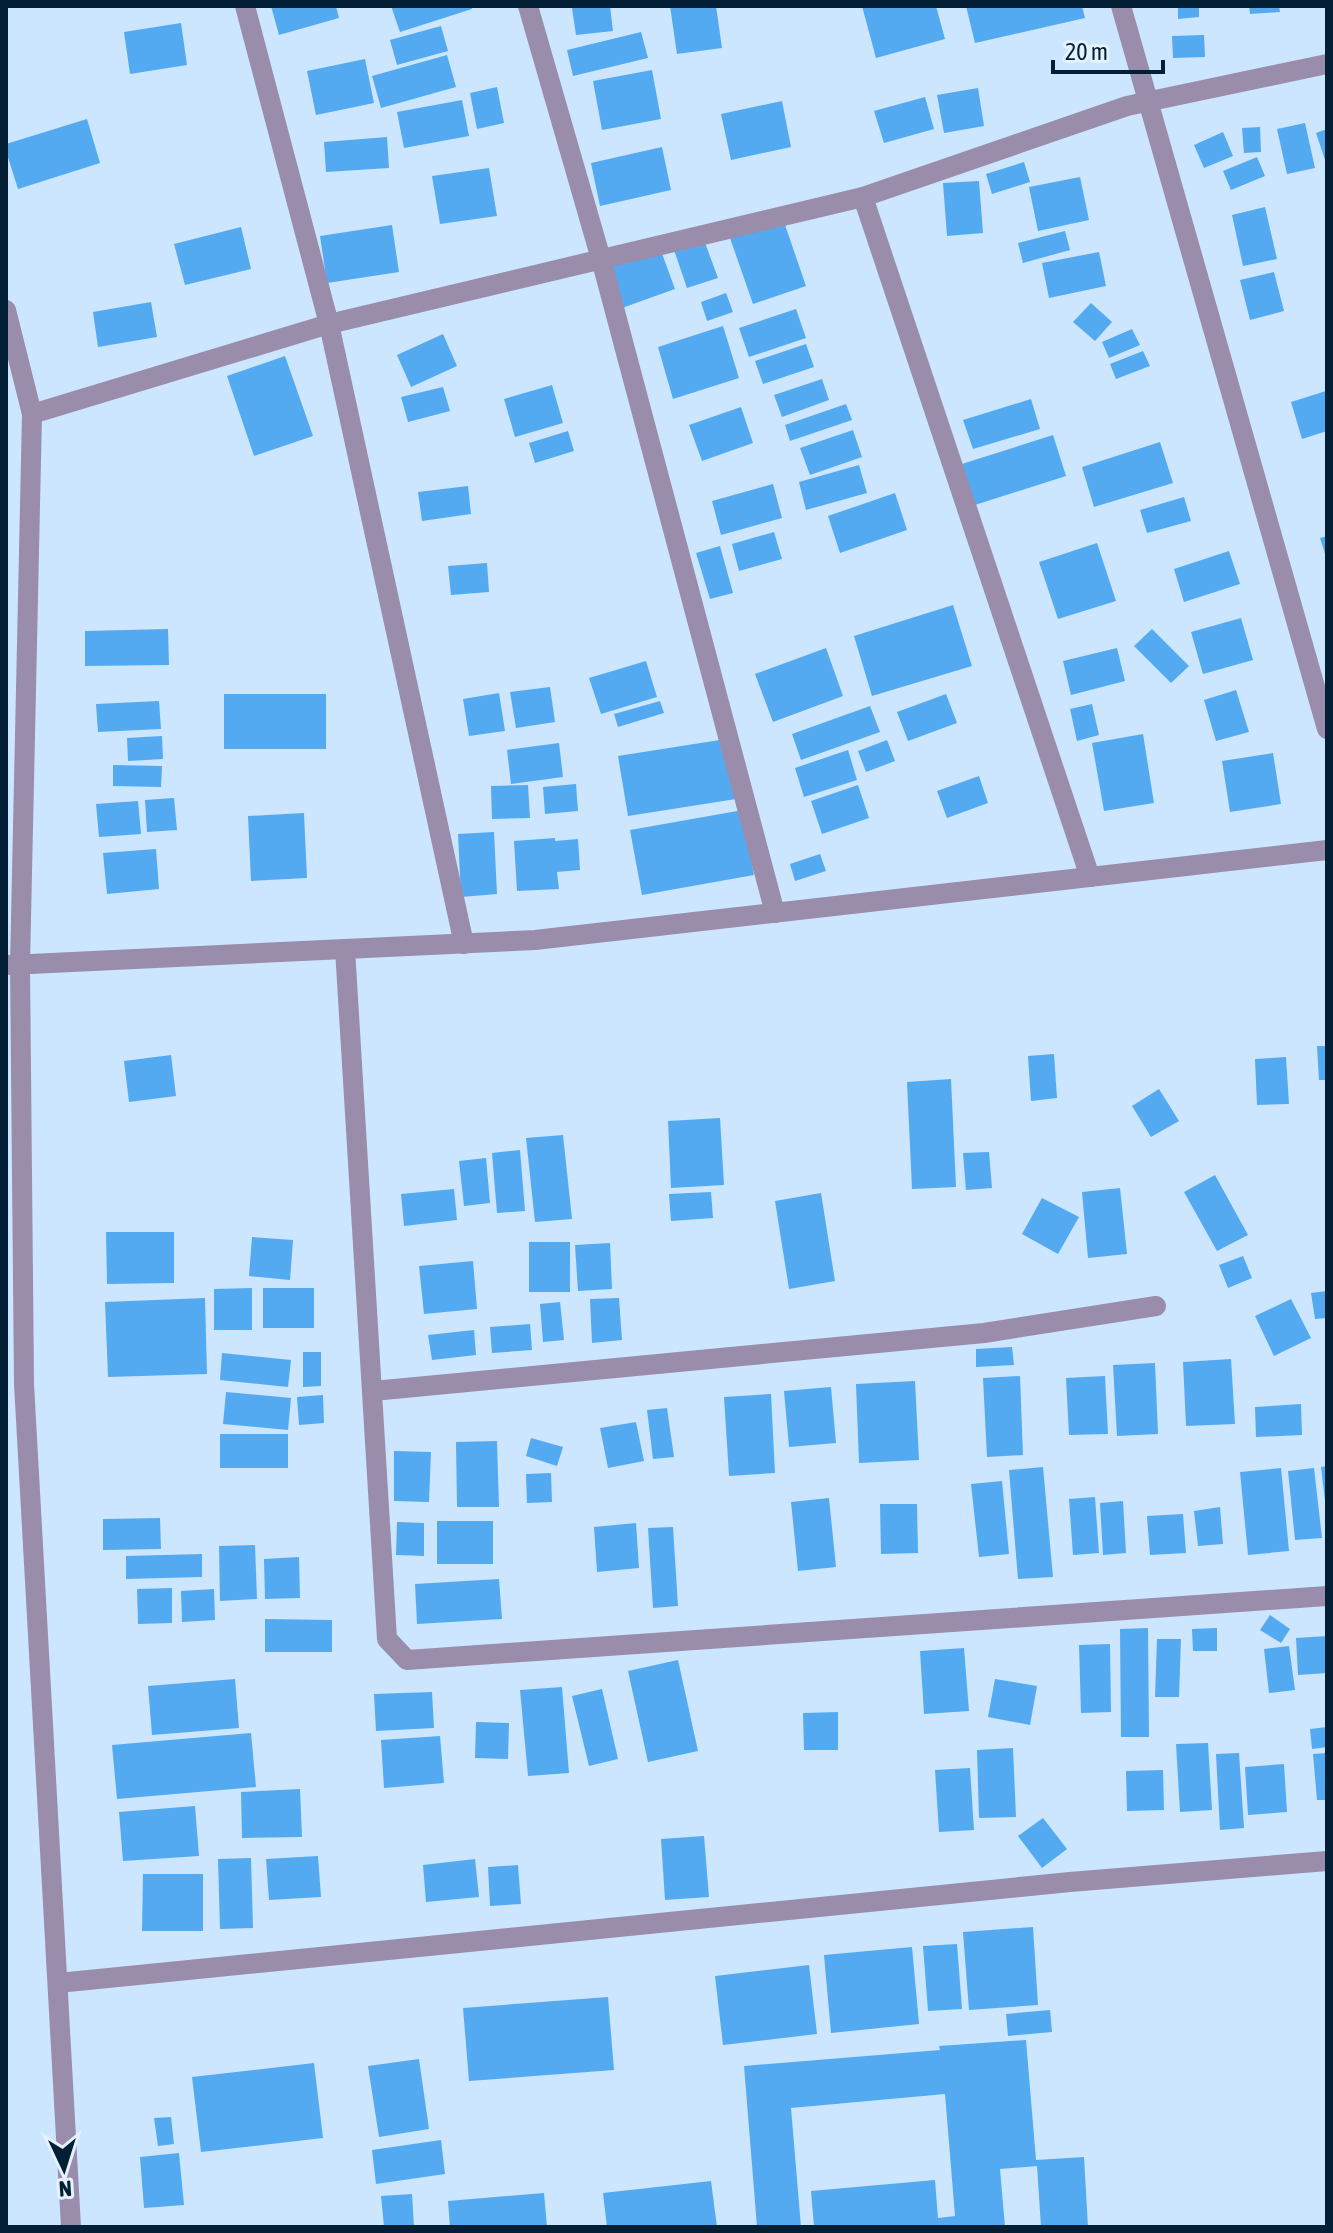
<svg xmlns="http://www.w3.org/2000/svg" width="1333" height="2233" viewBox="0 0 1333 2233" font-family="'Asap Condensed',sans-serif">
<rect width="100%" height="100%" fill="#cce6ff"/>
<g fill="#54aaf0">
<path d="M271 6H336L339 18 279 35Z"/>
<path d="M391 6H471L472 9 400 32Z"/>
<path d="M589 6H610L613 31 576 35 572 8Z"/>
<path d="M670 6H716L722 48 677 54Z"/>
<path d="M862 6H936L945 39 876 58Z"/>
<path d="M966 6H1082L1085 18 975 43Z"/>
<path d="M1178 6H1199V17L1178 19Z"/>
<path d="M1249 6H1279L1280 12 1250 14Z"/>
<path d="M181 23 187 65 130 74 124 32Z"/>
<path d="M441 26 448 51 397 65 390 40Z"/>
<path d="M641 32 648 58 573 76 567 50Z"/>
<path d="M1204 35 1205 57 1173 58 1172 36Z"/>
<path d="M447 55 456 87 381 108 372 76Z"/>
<path d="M365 59 374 103 316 115 307 71Z"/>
<path d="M652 70 661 119 602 130 593 81Z"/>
<path d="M497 87 504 123 477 129 470 93Z"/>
<path d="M978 88 984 126 944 133 937 95Z"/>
<path d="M925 97 934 129 884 143 874 111Z"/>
<path d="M462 100 469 136 404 148 397 112Z"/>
<path d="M782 101 791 147 731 160 721 114Z"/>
<path d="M87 119 100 163 18 189 6 151V144Z"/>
<path d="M1305 123 1315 168 1287 174 1277 129Z"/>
<path d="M1260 127 1261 152 1244 153 1242 128Z"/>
<path d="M1327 129V163H1326L1316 133Z"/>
<path d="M1223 132 1233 156 1204 168 1194 145Z"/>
<path d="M387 137 389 168 326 172 324 142Z"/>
<path d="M662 147 671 190 600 206 591 163Z"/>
<path d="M1257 157 1265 176 1231 190 1223 171Z"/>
<path d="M1024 162 1030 182 992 194 986 174Z"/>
<path d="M489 168 497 216 440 224 432 176Z"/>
<path d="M1080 177 1089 220 1038 231 1029 187Z"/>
<path d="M979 181 983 233 947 236 943 183Z"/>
<path d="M1265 207 1277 259 1243 266 1232 215Z"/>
<path d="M783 219 806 286 753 304 730 238Z"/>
<path d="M392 225 399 272 327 283 320 236Z"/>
<path d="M241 227 251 269 185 285 174 244Z"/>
<path d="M1065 231 1070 250 1023 263 1018 243Z"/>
<path d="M704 240 718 278 687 288 674 250Z"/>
<path d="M660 248 675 289 622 308 608 266Z"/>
<path d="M1099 252 1106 286 1049 298 1042 263Z"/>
<path d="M1274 272 1284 311 1250 320 1240 280Z"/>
<path d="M726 293 733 312 707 321 701 302Z"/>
<path d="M151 302 157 337 98 347 93 312Z"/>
<path d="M1091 303 1112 322 1095 341 1073 322Z"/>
<path d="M796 309 806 338 749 357 739 328Z"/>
<path d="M723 326 739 378 673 399 658 347Z"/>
<path d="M1132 329 1140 345 1109 358 1102 342Z"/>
<path d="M443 334 457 366 411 387 397 355Z"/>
<path d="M806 344 814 367 763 384 755 361Z"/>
<path d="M1143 351 1150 366 1116 379 1110 364Z"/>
<path d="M285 356 313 436 254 456 227 376Z"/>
<path d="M822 379 829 400 782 417 774 395Z"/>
<path d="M552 385 563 423 515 437 504 399Z"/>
<path d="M443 387 450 411 408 422 401 397Z"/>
<path d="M1326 391 1327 431 1302 439 1291 402Z"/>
<path d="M1031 399 1040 429 973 449 963 420Z"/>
<path d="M846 404 852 420 790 441 785 425Z"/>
<path d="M741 407 753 443 702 461 689 425Z"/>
<path d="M853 430 862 457 810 475 800 448Z"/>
<path d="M568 431 574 451 535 463 529 443Z"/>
<path d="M1053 435 1066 476 975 505 962 464Z"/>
<path d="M1160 442 1173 483 1094 507 1082 467Z"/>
<path d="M859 465 867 493 806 510 799 482Z"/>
<path d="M773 484 782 518 721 535 712 501Z"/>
<path d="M468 486 471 514 422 521 418 492Z"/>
<path d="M895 493 907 530 840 553 828 516Z"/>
<path d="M1184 497 1191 521 1147 533 1140 510Z"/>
<path d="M774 532 782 559 739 571 732 544Z"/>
<path d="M1327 536V557H1326L1320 538Z"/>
<path d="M1097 543 1116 601 1058 619 1039 562Z"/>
<path d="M720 546 733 593 710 599 696 553Z"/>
<path d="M1229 551 1240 584 1184 602 1174 569Z"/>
<path d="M487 563 489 592 451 595 448 566Z"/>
<path d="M953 605 972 666 872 696 854 636Z"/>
<path d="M1241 618 1253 660 1203 674 1191 632Z"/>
<path d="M168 629 169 665 85 666V631Z"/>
<path d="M1152 629 1189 666 1171 683 1134 646Z"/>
<path d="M826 648 843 696 773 722 755 674Z"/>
<path d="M1117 648 1125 681 1071 695 1063 661Z"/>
<path d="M646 661 657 697 601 714 589 678Z"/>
<path d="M550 687 555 722 516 728 510 692Z"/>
<path d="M1236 690 1249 732 1216 741 1204 700Z"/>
<path d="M499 693 505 731 469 736 463 699Z"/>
<rect x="224" y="694" width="102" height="55"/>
<path d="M946 694 957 723 908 741 897 712Z"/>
<path d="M159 701 161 729 98 732 96 704Z"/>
<path d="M660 701 664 713 618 727 614 714Z"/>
<path d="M1092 704 1099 735 1077 741 1070 709Z"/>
<path d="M870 706 880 732 801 760 792 734Z"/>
<path d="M1143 734 1154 803 1104 811 1092 743Z"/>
<path d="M162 736 163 759 128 761 127 738Z"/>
<path d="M726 739 736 799 628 816 618 756Z"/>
<path d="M887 740 895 761 866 772 858 751Z"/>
<path d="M559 743 563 777 511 784 507 750Z"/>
<path d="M848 750 857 780 804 797 795 768Z"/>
<path d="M1273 753 1281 804 1230 812 1222 761Z"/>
<path d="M113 765 162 766 161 787 113 786Z"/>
<path d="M979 776 988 803 947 818 937 791Z"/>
<path d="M576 784 578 811 545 814 543 787Z"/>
<path d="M528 785 530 818 492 819 491 786Z"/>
<path d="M858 785 869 818 822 834 811 801Z"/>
<path d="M174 798 177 830 147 832 145 800Z"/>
<path d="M138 801 141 834 99 837 96 804Z"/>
<path d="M743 810 754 875 642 895 630 830Z"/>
<path d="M304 813 307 878 251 881 248 816Z"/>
<path d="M494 832 497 894 461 897 458 834Z"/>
<path d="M555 838V841L578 839 580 870 557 872 559 889 517 891 514 841Z"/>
<path d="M156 849 159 889 107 894 103 853Z"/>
<path d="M820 854 826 871 795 881 790 864Z"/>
<path d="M1317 1046H1327V1080H1319Z"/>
<path d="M1054 1054 1057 1098 1031 1101 1028 1056Z"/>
<path d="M171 1055 176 1096 129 1102 124 1061Z"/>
<path d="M1286 1057 1289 1104 1257 1105 1255 1059Z"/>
<path d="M951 1079 956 1187 912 1189 907 1082Z"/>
<path d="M1159 1089 1179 1121 1151 1137 1132 1106Z"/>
<path d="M720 1118 724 1185 671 1188 668 1121Z"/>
<path d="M563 1135 572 1219 535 1222 526 1138Z"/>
<path d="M520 1150 525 1211 497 1213 492 1153Z"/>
<path d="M989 1152 992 1188 966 1190 963 1153Z"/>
<path d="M486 1158 490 1203 464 1206 459 1161Z"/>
<path d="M1215 1175 1248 1235 1217 1251 1184 1192Z"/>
<path d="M1120 1188 1127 1254 1088 1258 1082 1192Z"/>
<path d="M454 1189 457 1220 404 1226 401 1194Z"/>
<path d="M711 1192 713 1218 671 1221 669 1194Z"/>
<path d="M821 1193 835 1281 789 1289 775 1201Z"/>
<path d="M1042 1198 1079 1217 1058 1254 1022 1234Z"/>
<path d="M106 1232H174V1283L107 1284Z"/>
<path d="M252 1237 293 1240 290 1280 249 1276Z"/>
<rect x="529" y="1242" width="41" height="50"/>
<path d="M610 1243 612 1289 578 1291 575 1245Z"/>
<path d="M1243 1256 1252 1278 1228 1288 1219 1265Z"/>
<path d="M473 1261 477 1309 424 1314 419 1266Z"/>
<path d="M252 1288V1330H214V1289Z"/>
<rect x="263" y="1288" width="51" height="40"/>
<path d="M1327 1291V1318L1315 1319 1311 1293Z"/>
<path d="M205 1298 207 1374 108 1377 105 1302Z"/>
<path d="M619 1298 622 1340 592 1343 590 1299Z"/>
<path d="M1291 1299 1311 1338 1274 1356 1255 1316Z"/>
<path d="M560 1302 564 1340 543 1342 540 1304Z"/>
<path d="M530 1324 532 1350 492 1353 490 1327Z"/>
<path d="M474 1330 476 1355 432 1360 428 1335Z"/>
<path d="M1012 1347 1014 1365 976 1367V1349Z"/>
<path d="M303 1352H321V1386L303 1387Z"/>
<path d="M222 1353 291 1360 288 1387 220 1380Z"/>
<path d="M1231 1359 1235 1424 1186 1426 1183 1362Z"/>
<path d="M1155 1363 1158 1434 1117 1436 1113 1365Z"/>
<path d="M1020 1376 1023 1455 987 1457 983 1378Z"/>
<path d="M1105 1376 1108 1434 1069 1435 1066 1378Z"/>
<path d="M915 1381 919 1460 859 1463 856 1384Z"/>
<path d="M831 1387 836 1443 789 1447 784 1391Z"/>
<path d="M226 1392 291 1398 288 1430 223 1424Z"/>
<path d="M771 1394 775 1473 729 1476 724 1397Z"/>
<path d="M323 1395 324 1423 299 1425 297 1397Z"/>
<path d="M1301 1404 1302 1435 1256 1437 1255 1407Z"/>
<path d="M667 1408 674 1457 653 1459 647 1410Z"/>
<path d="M636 1422 644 1461 608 1468 600 1428Z"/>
<rect x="220" y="1434" width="68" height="34"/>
<path d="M531 1438 563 1447 557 1466 526 1456Z"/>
<path d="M497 1441 499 1507H457L456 1442Z"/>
<path d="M394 1451 431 1452 429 1502 394 1501Z"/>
<path d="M1327 1466V1501H1325L1321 1467Z"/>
<path d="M1043 1467 1053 1577 1018 1579 1009 1470Z"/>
<path d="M1281 1468 1289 1551 1248 1555 1240 1472Z"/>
<path d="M1314 1468 1322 1538 1295 1540 1288 1471Z"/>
<path d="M551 1473 552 1502 527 1503 526 1474Z"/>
<path d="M1002 1481 1009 1554 979 1557 971 1484Z"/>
<path d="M1095 1497 1099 1553 1073 1555 1069 1499Z"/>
<path d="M829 1498 836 1567 798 1571 791 1502Z"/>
<path d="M1123 1501 1126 1553 1103 1555 1100 1503Z"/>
<path d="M880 1504H917L918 1553 881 1554Z"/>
<path d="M1220 1507 1223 1544 1198 1546 1194 1511Z"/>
<path d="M1183 1514 1186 1553 1150 1555 1147 1516Z"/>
<path d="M160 1518 161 1549 103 1550V1519Z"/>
<rect x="437" y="1521" width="56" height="43"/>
<path d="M397 1522 424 1523V1556L396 1555Z"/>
<path d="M636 1523 639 1568 597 1572 594 1527Z"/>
<path d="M673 1527 678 1606 653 1608 648 1528Z"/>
<path d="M255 1545 257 1599 220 1601 219 1546Z"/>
<path d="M202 1554V1577L126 1579V1556Z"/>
<path d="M299 1557 300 1598 265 1599 264 1559Z"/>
<path d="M499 1579 502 1619 417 1624 415 1584Z"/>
<path d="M172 1588V1623L138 1624 137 1589Z"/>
<path d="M214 1589 215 1620 182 1622 181 1591Z"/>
<path d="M1270 1615 1290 1629 1281 1643 1260 1630Z"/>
<path d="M265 1619 332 1620V1652H265Z"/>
<path d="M1148 1628 1149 1737H1121L1120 1629Z"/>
<path d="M1217 1628V1651H1193L1192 1629Z"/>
<path d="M1327 1636V1673L1298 1675 1296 1638Z"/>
<path d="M1157 1639H1181L1179 1697H1155Z"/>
<path d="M1110 1644 1111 1712 1081 1713 1079 1645Z"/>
<path d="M1289 1646 1295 1690 1269 1693 1264 1649Z"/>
<path d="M964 1648 969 1711 924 1714 920 1651Z"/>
<path d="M678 1660 698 1751 648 1762 628 1671Z"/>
<path d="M235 1679 239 1728 152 1735 148 1686Z"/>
<path d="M995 1679 1037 1686 1030 1725 988 1717Z"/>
<path d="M562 1687 569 1773 528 1776 520 1690Z"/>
<path d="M602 1689 618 1759 589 1766 572 1696Z"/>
<path d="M432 1692 434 1728 376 1731 374 1694Z"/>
<path d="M838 1712V1750H804L803 1713Z"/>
<path d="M476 1722 509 1723 508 1759 475 1758Z"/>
<path d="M1327 1727V1747L1312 1749 1310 1729Z"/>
<path d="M251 1733 256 1787 117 1799 112 1745Z"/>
<path d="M440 1736 444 1783 384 1788 381 1740Z"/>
<path d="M1208 1743 1212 1810 1180 1812 1176 1744Z"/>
<path d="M1013 1748 1016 1817 979 1818 977 1750Z"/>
<path d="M1239 1753 1244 1828 1220 1830 1216 1754Z"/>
<path d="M1327 1753V1800H1317L1313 1754Z"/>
<path d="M1284 1764 1287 1812 1248 1815 1245 1767Z"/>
<path d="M970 1768 974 1830 939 1832 935 1770Z"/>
<path d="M1163 1770 1164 1810 1127 1811 1126 1771Z"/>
<path d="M300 1789 302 1837 242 1838 241 1792Z"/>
<path d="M195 1806 199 1856 123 1861 119 1812Z"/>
<path d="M1043 1818 1067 1849 1042 1868 1018 1836Z"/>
<path d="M704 1836 709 1897 665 1900 661 1839Z"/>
<path d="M318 1856 321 1897 269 1900 266 1859Z"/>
<path d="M251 1858 253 1928 220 1929 218 1859Z"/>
<path d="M475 1859 479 1897 426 1902 423 1865Z"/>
<path d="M518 1865 521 1904 490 1906 488 1867Z"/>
<path d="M143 1874H203V1931H142Z"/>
<path d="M1033 1927 1038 2005 969 2010 963 1932Z"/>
<path d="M957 1944 962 2009 928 2011 923 1946Z"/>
<path d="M912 1947 919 2024 831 2033 824 1955Z"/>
<path d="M809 1965 817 2034 723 2045 715 1976Z"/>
<path d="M608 1997 614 2070 469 2081 463 2008Z"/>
<path d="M1050 2010 1052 2032 1008 2036 1006 2014Z"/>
<path d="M1026 2040 1036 2160 1084 2157 1088 2227H1041L1037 2166 1000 2169 1005 2227H814L811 2191 935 2180 938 2218 955 2216 945 2094 791 2108 801 2227H757L744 2066 940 2050 939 2046Z"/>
<path d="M419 2059 429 2129 379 2137 368 2066Z"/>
<path d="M314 2063 323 2138 201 2152 192 2077Z"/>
<path d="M171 2117 174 2144 158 2146 154 2118Z"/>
<path d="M441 2140 445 2174 376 2184 372 2150Z"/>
<path d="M179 2153 184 2205 144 2208 140 2157Z"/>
<path d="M711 2181 717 2227H607L603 2193Z"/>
<path d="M544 2193 547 2227H450L448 2201Z"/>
<path d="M412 2194 414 2227H384L381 2196Z"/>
</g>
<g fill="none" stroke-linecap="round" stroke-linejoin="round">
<g stroke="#9a8cab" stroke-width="20">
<path d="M245 6 329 324 464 944"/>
<path d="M528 6 601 259 775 913"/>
<path d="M1121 6 1327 729"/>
<path d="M863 197 1090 877"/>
<path d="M6 310 32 414 20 965 24 1384 71 2227"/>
<path d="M32 414 329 324 863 197 1127 106 1327 64"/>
<path d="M345 949 387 1639 407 1660 1327 1596"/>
<path d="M9 965 535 940 1327 850"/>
<path d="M373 1391 984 1333 1156 1306"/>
<path d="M58 1983 1070 1882 1327 1861"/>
</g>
</g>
<rect width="1333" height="2233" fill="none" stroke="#031f35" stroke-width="16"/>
<g transform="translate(64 2169) rotate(176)" stroke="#e4f2fe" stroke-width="6" paint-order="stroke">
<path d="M0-6L14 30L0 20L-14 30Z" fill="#031f35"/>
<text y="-12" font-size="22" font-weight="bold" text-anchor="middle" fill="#031f35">N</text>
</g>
<path d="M1053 60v12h110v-12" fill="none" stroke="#031f35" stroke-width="4"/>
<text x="1065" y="60" font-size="24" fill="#031f35" stroke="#e4f2fe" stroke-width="6" paint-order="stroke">20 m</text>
</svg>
